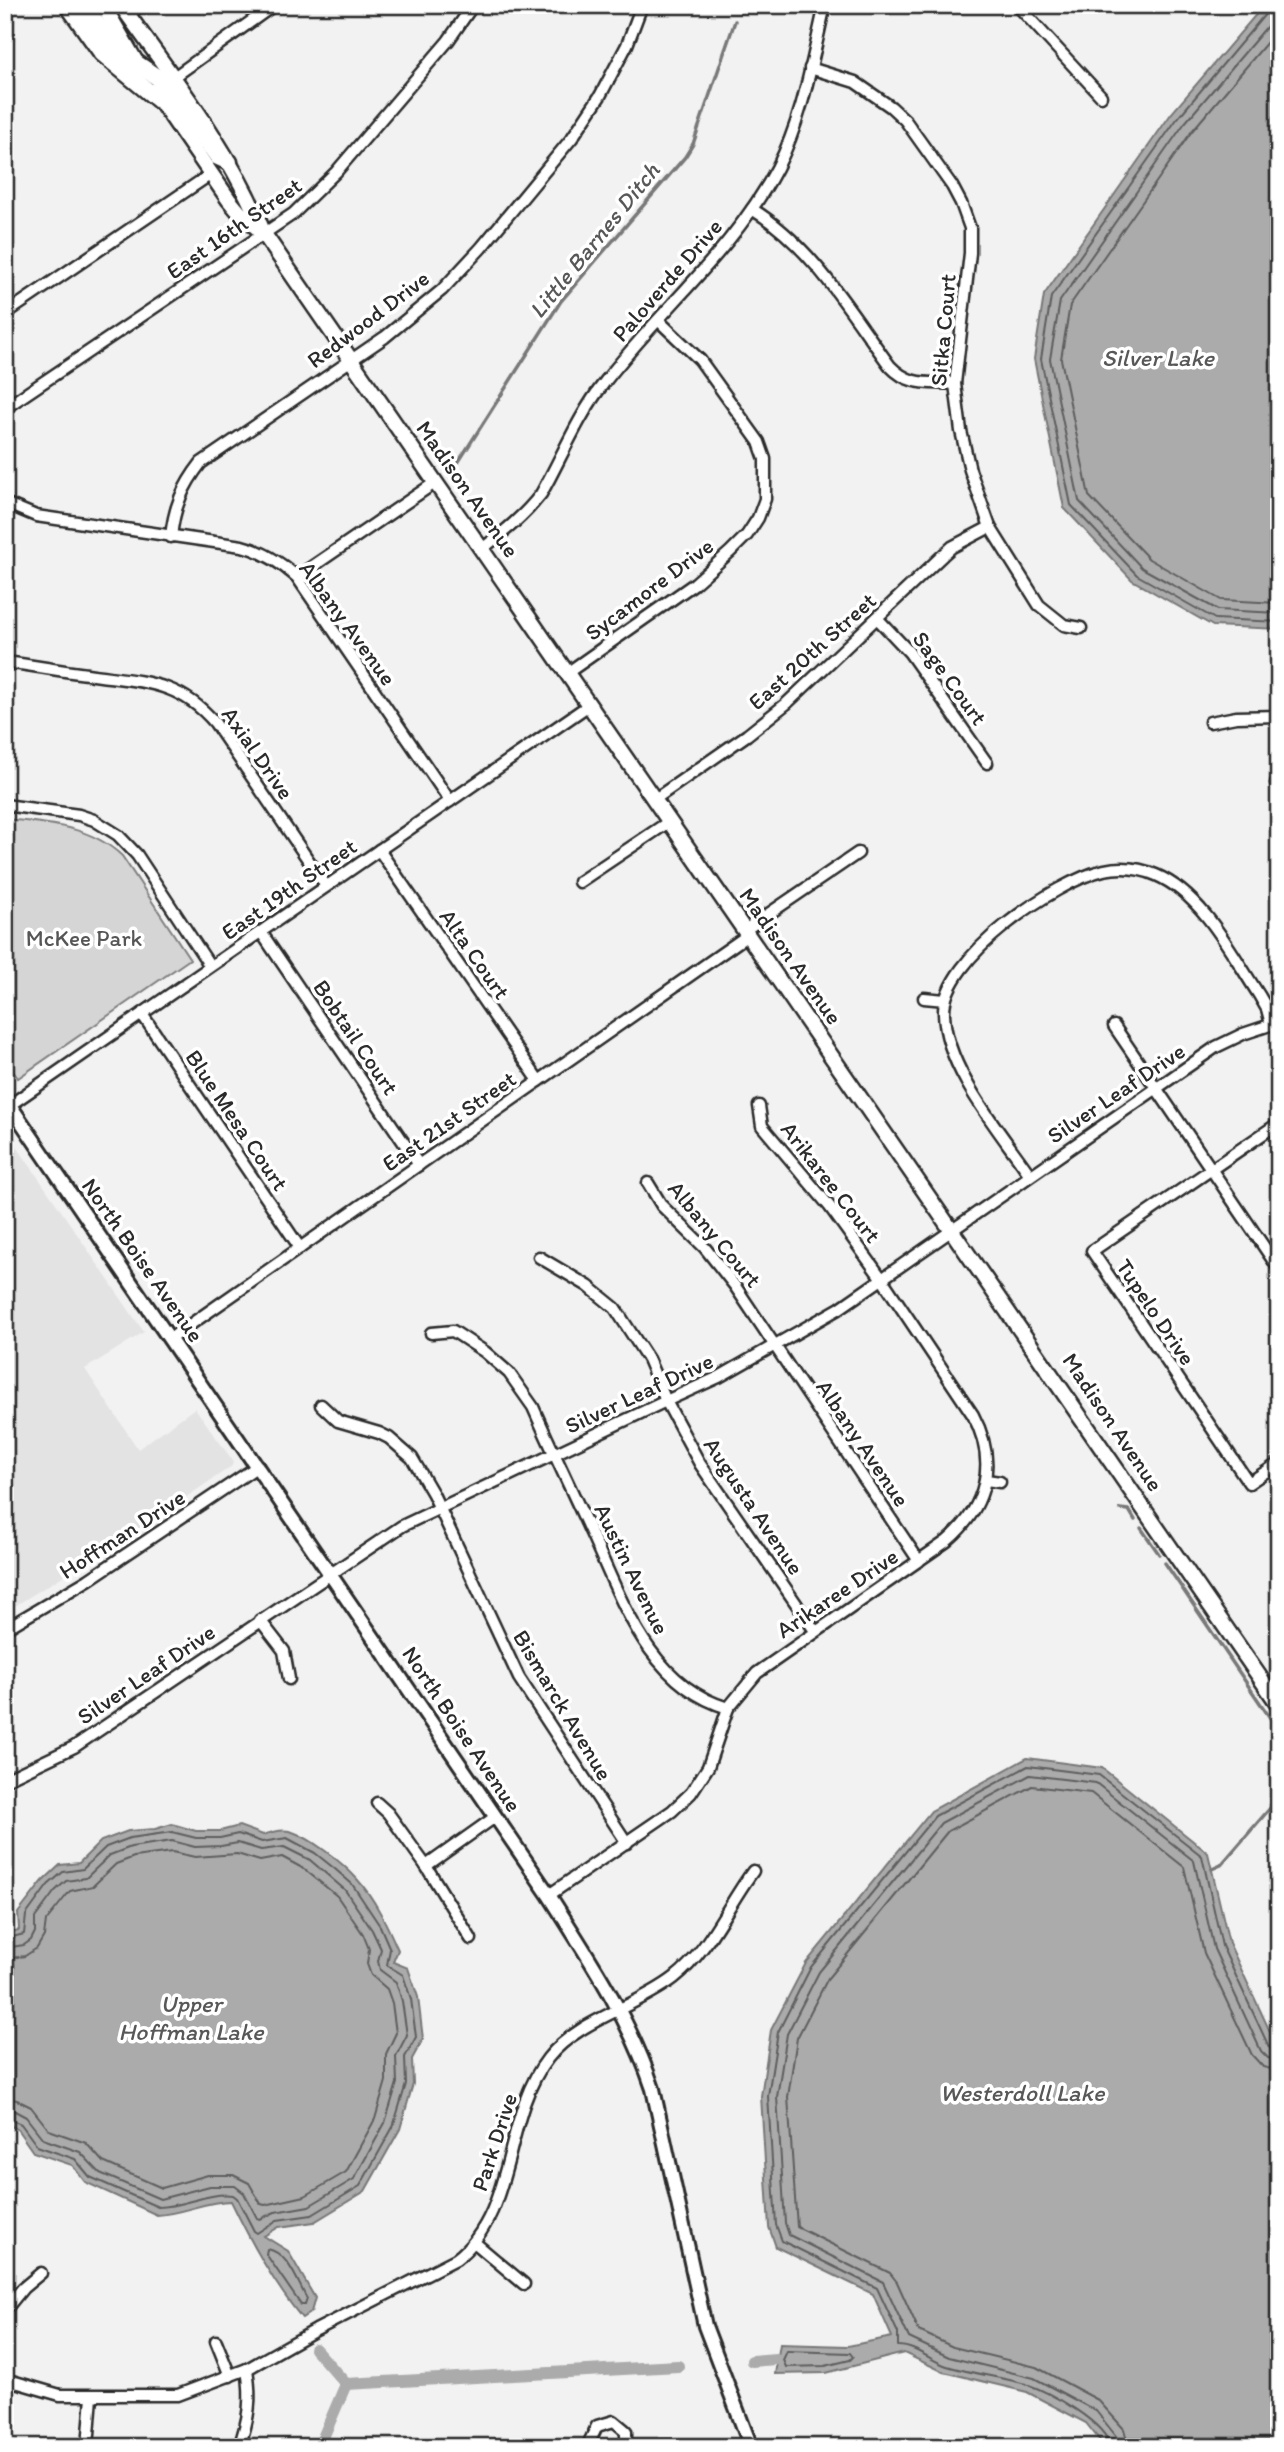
<svg xmlns="http://www.w3.org/2000/svg" width="1284" height="2452" viewBox="0 0 1284 2452" font-family="Itim,sans-serif">
<rect width="100%" height="100%" fill="#f2f2f2"/>
<filter id="ink" filterUnits="userSpaceOnUse"><feTurbulence type="fractalNoise" baseFrequency=".0143" numOctaves="2"/><feDisplacementMap in="SourceGraphic" scale="14" xChannelSelector="R" yChannelSelector="G"/><feConvolveMatrix kernelMatrix="1 2 1 2 8 2 1 2 1" color-interpolation-filters="sRGB"/></filter>
<g filter="url(#ink)">
<path fill="#e3e3e3" d="M5 1129 144 1332 85 1369 138 1449 195 1408 233 1461 232 1466 145 1525 5 1612Z"/>
<path fill="#d5d5d5" stroke="#808080" stroke-width="2" d="M5 819C47 823 91 826 122 856L190 959 18 1078 5 1060Z"/>
<g fill="#ababab" stroke="#787878" stroke-width="2">
<path d="M1264 5H1279V629L1213 626 1132 580 1064 508 1034 359 1044 295 1171 114Z"/>
<path d="M1027 1758 1102 1768 1208 1853 1229 1943 1279 2051V2447H1105L1086 2423 1027 2392 944 2372 904 2353 826 2373 775 2374 780 2344 848 2346 892 2337 873 2294 776 2247 769 2227 761 2096 771 2030 806 1963 931 1811Z"/>
<path d="M172 1824 196 1831H220L239 1826 263 1835C271 1832 281 1829 290 1831 311 1838 342 1862 357 1879 375 1899 387 1925 398 1950L393 1962 408 1968 418 1997 423 2039 412 2059 413 2084 400 2129 365 2191 314 2222 279 2227 264 2236 288 2251 315 2298 311 2312 302 2318C273 2283 251 2242 231 2201 205 2201 182 2214 157 2215L85 2182 72 2165 33 2152 17 2129 5 2123V1933L19 1930 18 1913 43 1881 60 1865 79 1863 101 1841 128 1831 155 1829Z"/>
</g>
<g fill="none" stroke-linecap="round" stroke-linejoin="round">
<g stroke="#5e5e5e" stroke-width="2">
<path d="M1268 5 1266 13 1177 119 1051 297 1041 359 1071 505 1137 575 1215 619 1279 622"/>
<path d="M1277 5 1274 18 1184 124 1060 301 1050 359 1079 501 1142 568 1218 610 1279 613"/>
<path d="M1279 28 1192 131 1070 305 1061 359 1089 496 1149 559 1221 600 1279 603"/>
<path d="M5 1939 24 1934 26 1915 48 1885 63 1872 83 1869 106 1847 130 1838 172 1832 196 1838H220L238 1834 262 1842 287 1838 315 1853 335 1869 352 1884 380 1926 390 1949 387 1965 403 1975 411 1999 416 2037 405 2057 406 2084 393 2127 360 2186 312 2215 277 2220 257 2233 254 2231 237 2198 233 2195C206 2192 184 2207 158 2207L90 2177 75 2159 37 2146 21 2124 5 2117"/>
<path d="M5 1948 24 1945 31 1940 35 1932V1918L55 1891 66 1881 86 1878 110 1855 131 1847 172 1841 195 1847 221 1846 238 1843 261 1850 284 1847 310 1860 345 1890 372 1930 381 1949 378 1961 380 1970 396 1982 402 2001 407 2035 396 2056 397 2083 385 2123 354 2179 309 2206 275 2212 260 2219 257 2218 244 2193 235 2186H210L160 2199 100 2173 80 2152 43 2139 26 2117 13 2110 5 2108"/>
<path d="M5 1959 25 1956 37 1948 44 1936 46 1921 70 1891 93 1886 116 1864 134 1857 172 1852 195 1857 237 1854 260 1861 282 1857 304 1869 337 1896 363 1934 369 1949 367 1964 371 1975 387 1989 392 2003 396 2033 386 2054V2081L375 2119 346 2172 305 2196 265 2205 261 2204 249 2183 233 2175H208L162 2188 103 2162 86 2143 49 2130 31 2107 17 2100 5 2098"/>
<path d="M267 2249C288 2252 297 2281 307 2299L305 2305H301L266 2254Z"/>
<path d="M787 2351 850 2353 853 2357 850 2360 825 2366 786 2367 783 2360Z"/>
<path d="M1110 2447C1107 2423 1048 2391 1026 2384 1001 2377 973 2374 947 2366 931 2361 916 2346 898 2346V2333L877 2288 782 2241 776 2225 768 2096 778 2032 811 1967 935 1816 1028 1766 1099 1775 1202 1856 1222 1946 1269 2047 1273 2051H1279"/>
<path d="M1119 2447 1116 2436 1096 2411 1034 2378 949 2357 909 2338 883 2282 789 2235 785 2223 777 2097 787 2034 819 1972 941 1823 1030 1775 1096 1783 1194 1861 1214 1949 1261 2051 1268 2058 1279 2060"/>
<path d="M1129 2447 1124 2429 1098 2400 1036 2367 953 2347 919 2331 897 2282 890 2273 797 2227 788 2097 797 2038 828 1978 948 1831 1032 1786 1091 1793 1184 1867 1204 1953 1252 2055 1263 2067 1279 2071"/>
</g>
<g stroke="#787878" stroke-width="3.5">
<path d="M454 469 561 301 685 157 693 144 735 21"/>
<path d="M1120 1509 1129 1510 1135 1520"/>
<path d="M1141 1528 1159 1554"/>
<path d="M1165 1563 1279 1731"/>
<path d="M1212 1869 1221 1865 1279 1798"/>
</g>
<g stroke="#ababab" stroke-width="12">
<path d="M315 2349 346 2384"/>
<path d="M752 2361 776 2359"/>
<path d="M346 2384 678 2366"/>
<path d="M319 2447 346 2384"/>
</g>
<defs>
<g id="minor">
<path d="M1017 5 1101 96"/>
<path d="M128 15 141 5"/>
<path d="M810 68 855 82 891 107 905 120 952 186 961 203 970 228V253L955 384 961 431 970 470 990 527 1039 605 1064 625 1081 628"/>
<path d="M174 77 274 5"/>
<path d="M752 209C812 246 849 310 890 366 910 387 928 382 955 384"/>
<path d="M5 314 211 174"/>
<path d="M5 408 293 214 336 172 448 41 473 5"/>
<path d="M5 503 36 516 242 546C263 551 281 563 297 577L450 801"/>
<path d="M171 537C174 507 183 486 201 463L385 337 442 290 481 248 572 138 600 96 627 45 642 5"/>
<path d="M482 549C504 532 524 516 541 494 562 457 578 416 604 383 660 310 734 250 777 168 803 118 812 60 825 5"/>
<path d="M297 577 436 482"/>
<path d="M877 618 909 652 987 763"/>
<path d="M5 662C32 665 60 671 87 674 139 682 178 679 215 723L326 886"/>
<path d="M567 673 694 584 730 552 747 535 758 518 765 499V459L759 442 700 360 659 321"/>
<path d="M1210 722 1236 717 1279 716"/>
<path d="M1276 783H1279"/>
<path d="M655 799 747 735 786 704 943 555 952 547 990 527"/>
<path d="M5 805 79 815 94 820 118 835 137 855 210 966"/>
<path d="M379 850 539 1081"/>
<path d="M579 882 670 821"/>
<path d="M745 930 858 853"/>
<path d="M261 932 419 1165"/>
<path d="M924 998 945 1000"/>
<path d="M142 1014 300 1248"/>
<path d="M1114 1026 1279 1269"/>
<path d="M10 1105 589 705"/>
<path d="M1279 1123 1092 1251 1249 1483 1279 1463"/>
<path d="M1030 1175C999 1130 945 1068 944 1013 942 958 1056 881 1104 870 1123 866 1139 868 1156 875 1203 895 1232 954 1259 995L1267 1009 1271 1024"/>
<path d="M648 1183 662 1206 705 1248 735 1286 919 1561"/>
<path d="M539 1257 588 1286 615 1308 648 1359 666 1401 700 1464 815 1631"/>
<path d="M431 1333 453 1331 485 1352 509 1373 533 1407C552 1450 572 1491 591 1533 622 1600 649 1685 728 1708"/>
<path d="M171 1338 748 935"/>
<path d="M321 1405 338 1421 379 1433 389 1438 412 1458 433 1494 519 1678 627 1843"/>
<path d="M986 1480 1000 1482"/>
<path d="M260 1620 284 1651 289 1679"/>
<path d="M5 1629 88 1580 258 1466"/>
<path d="M5 1780 74 1747 402 1526 666 1401 719 1377 840 1308 1216 1047 1243 1034 1279 1022"/>
<path d="M377 1803 388 1813 426 1866 471 1939"/>
<path d="M426 1866 495 1817"/>
<path d="M549 1895 672 1811 691 1793 708 1767 728 1708 757 1673 947 1541C987 1507 998 1462 973 1415L882 1279 830 1207 762 1126 759 1106"/>
<path d="M474 2242 524 2284"/>
<path d="M5 2310 23 2288 41 2273"/>
<path d="M216 2341 230 2376"/>
<path d="M5 2379 60 2395H178L247 2369 316 2330 456 2259C517 2212 502 2117 548 2058 578 2020 635 2008 674 1978 708 1952 727 1906 753 1871"/>
<path d="M88 2447 92 2396"/>
<path d="M239 2447C249 2418 252 2400 247 2369"/>
<path d="M587 2447 597 2426 614 2421 626 2431V2447"/>
</g>
<path id="tertiary" d="M5 1098 549 1895C589 1958 630 2019 653 2089L705 2326 751 2447"/>
<g id="secondary">
<path d="M103 5 136 62"/>
<path d="M121 5C173 78 231 150 264 234L1279 1705"/>
<path d="M154 91 229 200 239 212 263 233"/>
</g>
<g id="trunk">
<path d="M68 5 102 53 160 101"/>
<path d="M84 5 114 48 161 80 218 157 229 162"/>
</g>
</defs>
<use href="#minor" stroke="#2b2b2b" stroke-width="15"/>
<use href="#tertiary" stroke="#2b2b2b" stroke-width="18"/>
<use href="#secondary" stroke="#2b2b2b" stroke-width="19"/>
<use href="#trunk" stroke="#2b2b2b" stroke-width="21"/>
<use href="#minor" stroke="#fff" stroke-width="10"/>
<use href="#tertiary" stroke="#fff" stroke-width="12"/>
<use href="#secondary" stroke="#fff" stroke-width="14"/>
<use href="#trunk" stroke="#fff" stroke-width="16"/>
</g>
</g>
<g text-anchor="middle" dominant-baseline="central" stroke-width="7" stroke-linejoin="round" paint-order="stroke">
<g font-size="23" fill="#2b2b2b" stroke="#fff">
<text transform="translate(234 228) rotate(-35)">East 16th Street</text>
<text transform="translate(667 280) rotate(-49)">Paloverde Drive</text>
<text transform="translate(368 319) rotate(-37)">Redwood Drive</text>
<text transform="translate(943 330) rotate(-85)">Sitka Court</text>
<text transform="translate(468 489) rotate(55)">Madison Avenue</text>
<text transform="translate(649 589) rotate(-37)">Sycamore Drive</text>
<text transform="translate(348 623) rotate(54)">Albany Avenue</text>
<text transform="translate(812 651) rotate(-42)">East 20th Street</text>
<text transform="translate(950 678) rotate(54)">Sage Court</text>
<text transform="translate(258 753) rotate(55)">Axial Drive</text>
<text transform="translate(289 889) rotate(-35)">East 19th Street</text>
<text transform="translate(475 954) rotate(55)">Alta Court</text>
<text transform="translate(791 956) rotate(55)">Madison Avenue</text>
<text transform="translate(356 1037) rotate(56)">Bobtail Court</text>
<text transform="translate(1116 1093) rotate(-34)">Silver Leaf Drive</text>
<text transform="translate(237 1120) rotate(56)">Blue Mesa Court</text>
<text transform="translate(449 1121) rotate(-35)">East 21st Street</text>
<text transform="translate(831 1182) rotate(52)">Arikaree Court</text>
<text transform="translate(715 1234) rotate(50)">Albany Court</text>
<text transform="translate(143 1260) rotate(55)">North Boise Avenue</text>
<text transform="translate(1156 1312) rotate(56)">Tupelo Drive</text>
<text transform="translate(639 1393) rotate(-25)">Silver Leaf Drive</text>
<text transform="translate(1113 1422) rotate(56)">Madison Avenue</text>
<text transform="translate(863 1443) rotate(56)">Albany Avenue</text>
<text transform="translate(754 1506) rotate(56)">Augusta Avenue</text>
<text transform="translate(122 1534) rotate(-33)">Hoffman Drive</text>
<text transform="translate(632 1569) rotate(64)">Austin Avenue</text>
<text transform="translate(837 1593) rotate(-34)">Arikaree Drive</text>
<text transform="translate(146 1674) rotate(-34)">Silver Leaf Drive</text>
<text transform="translate(563 1705) rotate(59)">Bismarck Avenue</text>
<text transform="translate(462 1729) rotate(56)">North Boise Avenue</text>
<text transform="translate(494 2142) rotate(-72)">Park Drive</text>
</g>
<g font-size="23" fill="#565656" stroke="#fff">
<text x="84" y="938">McKee Park</text>
</g>
<g font-size="24" font-style="italic" fill="#585858" stroke="#fff">
<text transform="translate(594 240) rotate(-51)">Little Barnes Ditch</text>
<text x="1158" y="357">Silver Lake</text>
<text x="191" y="2003">Upper<tspan x="191" dy="28">Hoffman Lake</tspan></text>
<text x="1022" y="2092">Westerdoll Lake</text>
</g>
</g>
<rect width="1284" height="2452" fill="none" stroke="#fff" stroke-width="28"/>
<rect x="14" y="14" width="1256" height="2424" fill="none" stroke="#2b2b2b" stroke-width="2.5" filter="url(#ink)"/>
</svg>
